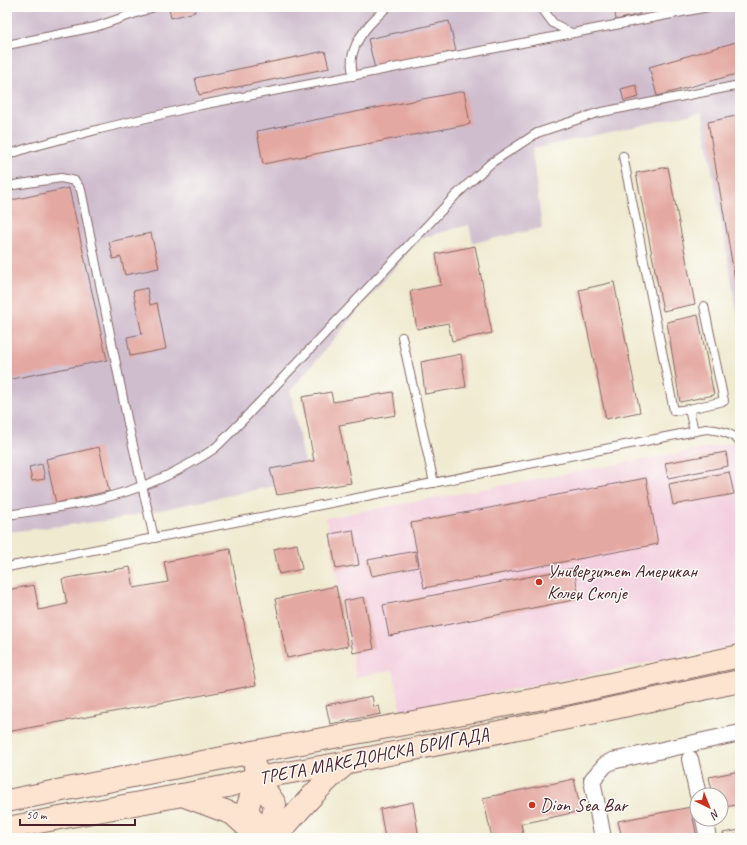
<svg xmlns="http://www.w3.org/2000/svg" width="747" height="845" viewBox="0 0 747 845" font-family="Caveat,sans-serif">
<rect width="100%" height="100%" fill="#fdfcf7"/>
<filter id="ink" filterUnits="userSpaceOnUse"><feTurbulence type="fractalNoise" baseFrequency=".025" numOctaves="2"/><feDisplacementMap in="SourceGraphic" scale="8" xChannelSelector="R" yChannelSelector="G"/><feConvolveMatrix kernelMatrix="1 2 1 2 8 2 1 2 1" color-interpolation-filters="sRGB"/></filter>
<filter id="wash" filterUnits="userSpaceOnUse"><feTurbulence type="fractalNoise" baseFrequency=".012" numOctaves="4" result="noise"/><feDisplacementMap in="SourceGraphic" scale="16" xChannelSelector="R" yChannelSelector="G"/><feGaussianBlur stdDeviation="0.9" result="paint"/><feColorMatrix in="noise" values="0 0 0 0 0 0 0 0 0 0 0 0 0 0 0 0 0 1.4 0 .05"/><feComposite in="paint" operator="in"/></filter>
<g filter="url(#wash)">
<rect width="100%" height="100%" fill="#efead0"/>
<path fill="#f3cfdf" d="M737 442 740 457V645L401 711 393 670 356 677 326 518Z"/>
<path fill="#cfbdce" d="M7 7H740V329L702 112 532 149 542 228 473 243 469 225 420 238 290 391 308 479 112 520 7 532Z"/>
<g id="blocks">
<g fill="#e4a8a2">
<path d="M175 7H194L195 12 171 18 169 8Z"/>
<path d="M639 8 640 14 616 20 615 13Z"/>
<path d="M449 21 456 51 375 69 368 39Z"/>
<path d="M736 42 740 55V73L657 96 649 67Z"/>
<path d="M325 51 329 68 199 95 195 78Z"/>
<path d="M636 85 639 97 624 101 621 89Z"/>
<path d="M464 91 470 124 263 164 257 131Z"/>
<path d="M740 115V303H739L708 122Z"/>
<path d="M668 167 695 304 663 311 636 173Z"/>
<path d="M69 188 107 360 7 380V201Z"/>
<path d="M151 233 159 268 125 275 121 257 113 259 109 242Z"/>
<path d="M475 246 492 333 452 341 448 323 417 329 410 291 441 285 436 254Z"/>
<path d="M614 282 640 412 606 419 579 290Z"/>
<path d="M147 288 150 305 157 303 166 349 130 356 127 337 142 334 133 291Z"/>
<path d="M698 315 714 395 680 402 667 322Z"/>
<path d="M461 354 466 387 425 394 421 362Z"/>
<path d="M331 392 333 402 393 392 396 415 339 425 351 483 277 495 270 469 314 461 302 397Z"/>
<path d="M99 447 109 491 56 503 46 459Z"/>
<path d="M726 452 728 466 668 478 665 463Z"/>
<path d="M42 464 45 479 32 481 29 467Z"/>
<path d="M729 472 734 494 673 505 669 484Z"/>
<path d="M646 478 658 544 424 588 411 523Z"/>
<path d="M353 530 359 565 336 569 330 534Z"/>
<path d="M297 544 302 569 279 574 274 549Z"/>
<path d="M230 549 256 685 7 732V590L34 585 39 610 67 604 62 579 130 567 134 588 168 582 164 562Z"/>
<path d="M415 551 418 567 372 576 368 560Z"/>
<path d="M574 568 579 599 389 636 383 605Z"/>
<path d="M336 586 348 646 287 658 275 599Z"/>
<path d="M364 597 374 649 353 653 344 601Z"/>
<path d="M372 696 374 707 379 706 381 714 330 724 326 705Z"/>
<path d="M740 771V804L721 808V795H713L709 777Z"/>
<path d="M574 779 581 811 521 824 524 838H492L483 798Z"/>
<path d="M413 802 419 838H385L380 809Z"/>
<path d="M691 807 697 838H622L618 821Z"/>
<path d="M740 830V838H724L723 833Z"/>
</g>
</g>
</g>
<g filter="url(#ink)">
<use href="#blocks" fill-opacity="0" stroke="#846665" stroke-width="1"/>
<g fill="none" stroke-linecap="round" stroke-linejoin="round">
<defs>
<g id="lane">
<path d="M541 7 553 23 571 33"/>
<path d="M7 45 95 27 154 7"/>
<path d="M353 76C352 70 351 63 352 57 356 36 372 21 387 7"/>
<path d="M7 155 28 148 100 129 201 105 708 7"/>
<path d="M623 156 674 411 689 409 694 431"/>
<path d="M7 186 61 178 75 181 81 190 129 428 154 538"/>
<path d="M402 337 434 483"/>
<path d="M689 409 724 401 704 306"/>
<path d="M7 515C72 506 131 498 189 464 197 459 207 454 215 448 224 440 232 431 241 422L456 195 491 163 537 133 597 113 740 85"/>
<path d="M7 567 706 429C718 430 731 432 740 442"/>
</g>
<g id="street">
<path d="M690 759 698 795"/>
<path d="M704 819 708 838"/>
<path d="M603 838 592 780 605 765 612 761 740 733"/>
</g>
<g id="secondary">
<path d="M255 767 257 778 247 809 263 838"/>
<path d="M257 778 275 804 269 838"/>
<path d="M182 795 233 814 254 833"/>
<path d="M7 801 253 752 565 694 740 656"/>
<path d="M7 828 182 795 228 786 257 778 349 762 563 719 740 681"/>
<path d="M275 838C298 811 320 785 347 763"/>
</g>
</defs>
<use href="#lane" stroke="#846665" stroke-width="10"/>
<use href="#street" stroke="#846665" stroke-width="18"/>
<use href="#secondary" stroke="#846665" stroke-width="24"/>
<use href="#lane" stroke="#fff" stroke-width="8"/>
<use href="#street" stroke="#fff" stroke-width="16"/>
<use href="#secondary" stroke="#fde4d0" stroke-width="22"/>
</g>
</g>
<g fill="#c8321e" stroke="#fdfcf7" stroke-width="1.5">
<circle cx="539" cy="582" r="4"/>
<circle cx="532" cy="805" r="4"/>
</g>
<g text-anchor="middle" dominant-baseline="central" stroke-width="3" stroke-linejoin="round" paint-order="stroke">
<g font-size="19" fill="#4a1f2b" stroke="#fdfcf7" text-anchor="start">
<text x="547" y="571">Универзитет Американ<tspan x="547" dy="22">Колеџ Скопје</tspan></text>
<text x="540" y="805">Dion Sea Bar</text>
</g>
<g font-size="19" fill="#4a1f2b" stroke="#fdfcf7">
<text transform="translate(374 756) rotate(-11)">ТРЕТА МАКЕДОНСКА БРИГАДА</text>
</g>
</g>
<rect width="747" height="845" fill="none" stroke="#fdfcf7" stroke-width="24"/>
<g transform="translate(709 807) rotate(137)"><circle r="19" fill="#fdfcf7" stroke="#b5a4a5"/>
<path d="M0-3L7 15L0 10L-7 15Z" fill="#c8321e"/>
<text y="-6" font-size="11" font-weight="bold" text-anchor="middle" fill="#4a1f2b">N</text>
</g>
<path d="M20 819v6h115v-6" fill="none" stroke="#4a1f2b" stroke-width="2"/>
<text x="26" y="819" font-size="12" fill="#4a1f2b" stroke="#fdfcf7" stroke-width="3" paint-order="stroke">50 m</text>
</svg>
